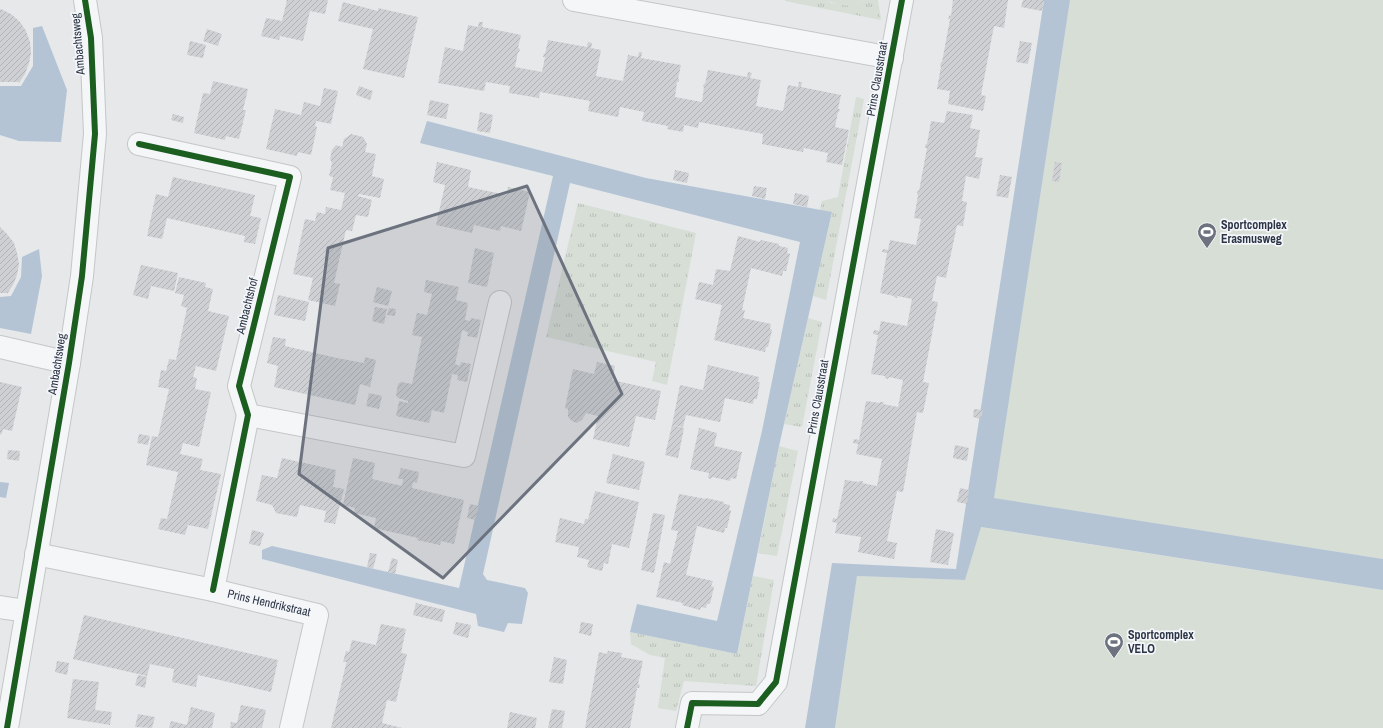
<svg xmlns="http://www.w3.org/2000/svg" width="1383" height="728" viewBox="0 0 1383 728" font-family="'Archivo Narrow',sans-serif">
<defs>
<pattern id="grass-tufts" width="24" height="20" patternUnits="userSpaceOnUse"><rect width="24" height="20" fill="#d6ded6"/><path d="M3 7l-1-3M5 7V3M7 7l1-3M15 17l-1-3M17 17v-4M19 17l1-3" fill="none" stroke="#b8bfb9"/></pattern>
<pattern id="building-hatch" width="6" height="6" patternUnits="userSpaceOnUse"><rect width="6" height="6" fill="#ced0d3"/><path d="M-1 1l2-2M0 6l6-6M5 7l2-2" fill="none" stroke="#b1b3b6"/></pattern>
</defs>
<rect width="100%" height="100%" fill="#e6e8ea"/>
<g fill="url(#grass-tufts)">
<path d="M785 0H827L831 3 843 5H855L864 0H878L881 20 785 1Z"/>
<path d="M856 97 864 99 826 300 813 296 832 213 820 210 822 201 838 197Z"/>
<path d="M578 203 696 233 667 385 652 381 656 362 546 337Z"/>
<path d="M808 318 822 322 802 427 784 424Z"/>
<path d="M779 446 798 451 777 556 758 553Z"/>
<path d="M753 576 774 580 756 686 684 681 676 711 658 708 665 658 650 655 631 644 630 632 737 654Z"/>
</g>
<g fill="#d6ded6">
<path d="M827 0H864C861 1 858 4 855 5 847 7 834 4 827 0Z"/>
<path d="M1070 0H1383V559L993 498Z"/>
<path d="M980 527 1383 590V728H835L857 576 965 580Z"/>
</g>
<g fill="#b4c4d5">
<path d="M1044 0H1070L994 498 1383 559V590L981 527 965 580 857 576 835 728H805L832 563 956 569Z"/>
<path d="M42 26 67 90 61 142 19 141 0 135V86H21L33 66V28Z"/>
<path d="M427 121 646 178 832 212 779 446 737 654 630 632 637 604 717 621 762 431 800 242 570 183 483 574 487 580 525 588 528 593 522 624 508 623 504 632 478 626 476 614 262 559V550L272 546 459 588 553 176 420 143Z"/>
<path d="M39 249 42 276 31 334 0 328V297L11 296 21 277 22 257Z"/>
<path d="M0 482 9 483 6 498 0 497Z"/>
</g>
<g fill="url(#building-hatch)">
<path d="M287 0H328L325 14 310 11 303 41 280 36 279 40 261 36 266 18 282 21Z"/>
<path d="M953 0H1008L1004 28 994 26 981 95 986 96 983 111 948 104 950 91 937 89 941 66H940L941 62H942L950 19H948L949 17V15L951 16Z"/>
<path d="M1023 0H1044L1042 11 1021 7Z"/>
<path d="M343 2 378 11V8L418 17 404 78 363 69 373 29 338 21Z"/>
<path d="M1 9 11 14 20 22 26 31 30 42 31 53 29 63 25 74 19 83V82H0V10Z"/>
<path d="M479 22H483L482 27 521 35 518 48 520 49 519 52H518L515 67 542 72 545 57H543L544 53 545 54 548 40 587 47 588 42 592 43 591 48 601 50 596 76 623 81 628 55 638 57 639 52H642L641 58 681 65 678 79H679V82H677L675 97 702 102 704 87H703L704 83 705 84 708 70 747 77 748 72 752 73 750 78 761 80 756 106 783 111 788 85 798 87 799 82H802L801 87 841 95 838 109H840L839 112H838L835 127 849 130 842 165 826 162 828 153 804 148 803 152 762 144 763 134 699 122 698 128 684 125 683 132 667 129 668 126 642 121 644 112 620 107 618 117 588 111 590 101 540 92 539 98 509 93 510 86 486 82 484 91 438 83 445 47 463 51 468 25 478 27Z"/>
<path d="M207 29 222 34 218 46 203 41Z"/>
<path d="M190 41 206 45 203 58 187 55Z"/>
<path d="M1020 41 1032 43 1028 64 1016 62Z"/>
<path d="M213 81 248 89 243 110H246L239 139 226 136 225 140 194 133 203 93 210 94Z"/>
<path d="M359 86 373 91 370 100 356 95Z"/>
<path d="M324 88 338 91 331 124 316 121 315 126 317 127 311 155 298 152 297 156 266 149 275 109 301 115 304 102 320 106Z"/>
<path d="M430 100 449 104 446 119 427 115Z"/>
<path d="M947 111 973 115 970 128 980 130 975 157 983 158 979 179 966 176 962 201 967 202 963 226 957 225 946 278 937 276 932 301 938 302 923 382 929 383 923 413 917 412 903 492 897 491 887 541 897 543 894 559 858 552 861 537 835 533 837 523 832 522 833 518 837 519 845 480 859 482V481H863L862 483 877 486 882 459 856 454 858 444 853 443 854 439 859 440 866 401 880 403V402H884L883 404 898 407 903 380 889 377 888 379 885 378V376L871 374 878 335 873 334 874 330 879 331 881 321 907 326 912 299 897 296V298L894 297V296L880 293 887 253 882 252 883 249 888 250 890 240 916 245 921 219 914 218 918 195 917 194 918 190 919 191 927 148H925V146L926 144H927L931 121 944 123Z"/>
<path d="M480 112 493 115 490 133 477 131Z"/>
<path d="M173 114 184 117 183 123 171 120Z"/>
<path d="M351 134 363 137 367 144 365 152 376 154 372 176 384 179 380 198 359 194 358 196 372 200 368 217 356 215 352 231 346 230 334 283 340 284 335 306 308 300 313 278 293 274 305 219 315 221 317 212 325 214 326 207 341 210 345 193 330 190 333 177 329 176 332 163 330 159 332 150 336 145 342 147 344 139Z"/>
<path d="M437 162 471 170 468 187 507 195 508 187 530 192 521 231 501 226 500 231 474 225 472 233 436 225 445 185 433 182Z"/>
<path d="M1055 162 1062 163 1059 182 1052 181Z"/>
<path d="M675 170 689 173 687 183 673 180Z"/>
<path d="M1000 175 1012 177 1008 198 996 196Z"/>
<path d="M173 177 255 195 250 216 261 218 255 244 244 242 245 236 167 218 162 239 147 236 156 194 168 197Z"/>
<path d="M754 186 767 188 765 199 752 196Z"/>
<path d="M795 193 809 196 807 207 793 204Z"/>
<path d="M0 227 7 234 14 243 17 253 19 264 17 275 13 285 7 294V293H0Z"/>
<path d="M738 236 760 242 761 240 779 244V246L788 248 787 253 790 254 786 271H783L782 276 751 268 742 310H745L743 318 771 324 770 329 772 330 768 347H766L765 352 714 340 722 305 695 299 699 282 713 285 716 269 730 271Z"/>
<path d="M475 248 494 253 487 287 468 283Z"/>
<path d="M141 265 178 273 174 291 151 286 148 299 133 295Z"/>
<path d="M179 277 206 283 205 287 213 289 208 311 229 316 216 371 196 366 193 377 197 378 195 389 211 392 199 447 183 443 180 454 203 459 200 470 221 474 208 529 188 525 185 535 158 529 161 518 167 519 178 472 146 465 152 436 158 437 169 389 158 387 161 370 166 371 169 359 176 360 187 308 181 306 184 295 175 293Z"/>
<path d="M426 280 459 287 456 300 468 303 465 320 470 321 471 318 481 320 477 338 467 336 468 332 462 330 459 346 455 364 460 366 461 362 471 364 467 382 457 380 458 375 452 374 444 413 432 410 429 423 396 416 399 401 408 403V401L398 398 396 395 398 384 401 382 412 384 422 337 412 335 417 313 427 315 432 294 424 292Z"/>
<path d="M377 287 392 291 388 306 373 302Z"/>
<path d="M278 295 309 302 305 321 274 315Z"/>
<path d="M375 307 387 309 384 324 372 321Z"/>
<path d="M389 308 396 309 395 316 387 315Z"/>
<path d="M273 337 286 339 285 346 337 358 364 363 365 357 376 360 370 387 360 384 355 405 274 387 278 366 267 363Z"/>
<path d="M597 362 615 366 612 380 661 391 655 420 636 416 629 447 593 439 598 416 586 413 582 420 577 423 572 421 568 417V409L565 408 573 369 594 374Z"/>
<path d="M708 365 759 377 758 382H760L757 399H754L753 404 725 398 720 422 686 415 683 427 672 425 680 385 703 390Z"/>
<path d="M0 382 22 387 12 431 3 429 2 433 0 435Z"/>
<path d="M369 393 382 396 379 409 366 406Z"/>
<path d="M974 409 983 410 981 419 973 417Z"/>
<path d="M672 425 684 428 678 458 665 455Z"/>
<path d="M699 428 717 433 714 446 742 452 736 479 731 478 730 481 712 477 711 479 708 478 709 473 690 469Z"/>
<path d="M139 434 150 436 148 445 137 443Z"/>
<path d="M955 445 969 448 967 461 953 458Z"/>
<path d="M8 450 20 451 19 461 7 459Z"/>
<path d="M613 454 645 462 639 490 606 483Z"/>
<path d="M282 458 336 470 333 487 344 489 335 524 324 522 326 511 300 505 297 517 276 513 272 505 256 501 262 475 277 478Z"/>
<path d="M353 458 375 463 372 479 402 486 403 479H398L401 468 419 472 417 483 413 482 412 488 464 500 454 544 441 541 440 545 417 540 418 538 374 528 376 518 354 513 355 508 343 505Z"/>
<path d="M960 488 969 490 967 504 957 502Z"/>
<path d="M595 491 639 502 629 548 612 544 608 564 604 563 602 571 587 567 589 560 577 557 579 547 555 542 560 518 584 524 585 519H588Z"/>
<path d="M679 494 706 499V498L724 502V504L730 505 729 510 731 511 727 528H725L724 533 697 526 686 575 713 581 711 586 714 587 710 604H707L706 608 701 607 700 610 682 605 683 603 656 597 664 562 670 564 678 531 671 530Z"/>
<path d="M470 504 479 506 475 520 467 518Z"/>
<path d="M653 513 665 515 654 573 641 570Z"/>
<path d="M936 529 954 533 948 565 930 562Z"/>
<path d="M252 530 264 533 260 546 249 544Z"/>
<path d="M370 553 377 554 373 569 367 567Z"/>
<path d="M392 558 398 560 395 574 388 572Z"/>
<path d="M416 603 445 610 442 622 413 615Z"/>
<path d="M84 615 278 660 271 692 198 675 196 687 172 682 174 669 150 664 147 676 73 659Z"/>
<path d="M456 622 471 625 468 638 453 634Z"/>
<path d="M581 622 593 624 591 636 579 633Z"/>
<path d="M381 624 406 629 401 653 407 654 396 702 387 700 382 723 402 728H331L346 664 347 662H343L346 651 349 652 352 640 376 645Z"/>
<path d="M608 651 622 653 621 657 643 661 638 684 640 685 639 688H637L630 728H585L599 652 607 654Z"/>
<path d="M554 657 567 660 563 684 549 682Z"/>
<path d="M57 661 69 663 67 675 55 672Z"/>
<path d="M138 675 147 677 145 688 135 685Z"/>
<path d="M73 679 99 682 95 710 112 712 110 725 67 718Z"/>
<path d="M241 705 266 710 262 728H230L231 722 237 723Z"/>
<path d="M191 707 215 713 212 728H169L171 721 187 725Z"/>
<path d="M552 709 565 711 562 728H548Z"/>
<path d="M510 712 537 718 535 728H507Z"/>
<path d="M138 714 155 717 152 728 135 727Z"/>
</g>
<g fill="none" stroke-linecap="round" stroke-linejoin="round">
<defs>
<g id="minor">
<path d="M574 0 892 58"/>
<path d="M139 144 290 177 239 386 248 415 213 590"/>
<path d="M0 347 69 363"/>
<path d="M248 415 464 456 500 302"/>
<path d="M36 554 213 590 317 615 291 728"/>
<path d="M0 607 26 611"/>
<path d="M7 728 69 363 82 276 95 134 91 38 85 0"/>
<path d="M687 728 692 703 758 704 776 682 902 0"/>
</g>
</defs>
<use href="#minor" stroke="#c4c6c8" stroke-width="24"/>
<use href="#minor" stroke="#f5f6f7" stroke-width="22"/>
<defs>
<g id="cycleway">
<path d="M139 144 290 177 239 386 248 415 213 590"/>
<path d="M7 728 69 363 82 276 95 134 91 38 85 0"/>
<path d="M687 728 692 703 758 704 776 682 902 0"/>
</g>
</defs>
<use href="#cycleway" stroke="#f4f6f9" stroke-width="8"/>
<use href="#cycleway" stroke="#1b5e20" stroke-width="6"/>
</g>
<path fill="#6c737f" fill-opacity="0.2" stroke="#6c737f" stroke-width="3" stroke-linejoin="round" d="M527 186 622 394 443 578 299 474 328 248Z"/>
<defs>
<symbol id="stadium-pin" viewBox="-11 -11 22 30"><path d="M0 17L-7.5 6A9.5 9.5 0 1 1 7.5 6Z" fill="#6c737f" stroke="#f4f6f9"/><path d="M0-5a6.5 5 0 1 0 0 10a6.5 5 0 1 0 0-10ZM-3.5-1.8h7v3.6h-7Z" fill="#fff"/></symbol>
</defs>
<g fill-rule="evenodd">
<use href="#stadium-pin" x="1196" y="221" width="22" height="30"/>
<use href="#stadium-pin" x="1103" y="631" width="22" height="30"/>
</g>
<g text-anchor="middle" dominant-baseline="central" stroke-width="3.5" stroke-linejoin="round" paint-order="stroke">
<g font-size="12" fill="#2b3445" stroke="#f4f6f9">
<text transform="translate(78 44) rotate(-95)">Ambachtsweg</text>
<text transform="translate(877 79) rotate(-80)">Prins Clausstraat</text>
<text transform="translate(247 306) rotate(-76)">Ambachtshof</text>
<text transform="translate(57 364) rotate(-81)">Ambachtsweg</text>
<text transform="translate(818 397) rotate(-80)">Prins Clausstraat</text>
<text transform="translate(269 603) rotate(13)">Prins Hendrikstraat</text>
</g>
<g font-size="12" font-weight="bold" fill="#2b3445" stroke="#f4f6f9" text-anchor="start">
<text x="1221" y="225">Sportcomplex<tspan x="1221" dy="14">Erasmusweg</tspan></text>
<text x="1128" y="635">Sportcomplex<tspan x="1128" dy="14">VELO</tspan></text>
</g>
</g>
</svg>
